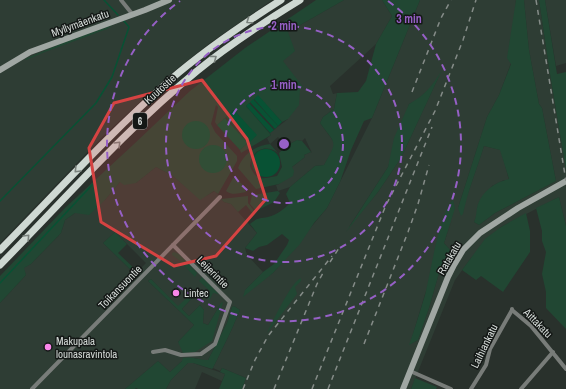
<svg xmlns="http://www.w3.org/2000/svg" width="566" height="389" viewBox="0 0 566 389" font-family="'Archivo Narrow',sans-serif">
<rect width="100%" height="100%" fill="#29312c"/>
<g fill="#2e3d34" fill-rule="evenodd">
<path d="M0 0H272L211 42 169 75 101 138 0 243Z"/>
<path d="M344 0H382L392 16 376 44 330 86 333 94 337 93 334 109 323 117 320 123 334 142V148L324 165 315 166 290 187 278 191 276 185 279 184 291 168 305 157 304 155 311 152 312 153 305 138 302 141 297 140 286 146 278 137 270 144 267 138 271 135 270 133 288 119 283 61 288 32Z"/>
<path d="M420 0H516L511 63 499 95 487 117 458 208 467 196 484 146 501 150 509 180H504L492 186 478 205 477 216 474 222 479 225 495 213 556 181 542 108 539 104 529 50 524 0H539L550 74 566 170V226L559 197 501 227 471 258 455 280 411 389H242L246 378 222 368 220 371 213 368 231 331 240 310 234 306 232 307 227 323 208 360H201L195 358 182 361 170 372 158 361 125 389H0V303L26 275 23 268 31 264 61 233 65 220 75 213 105 200 120 182 136 183 156 167 173 176 200 199 215 191 224 202 231 204 257 233 245 248 247 255 263 272 245 290 273 273 327 208 372 118ZM439 76 401 158 378 192 349 227 388 167 409 104 417 100 433 86ZM452 220 444 243 453 253 441 266 429 308 418 340 410 344 425 294ZM115 232 146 263 135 274 103 243ZM151 279 178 307 193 297 182 309 189 316 200 305 204 310 203 323 208 325 221 303 195 352 178 342 194 325 148 281Z"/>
<path d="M545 0H566V63L556 66Z"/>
<path d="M188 363H193L225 374 222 381 202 372 195 389H166L171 380Z"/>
</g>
<g fill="#214733">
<path d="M316 0H344L288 32 295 51 283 61 303 87 300 89 299 105 288 119 282 122 258 96 246 106 271 135 241 153 240 150 256 136 234 110 217 125 215 122 218 107 216 105 211 124 215 132 237 156V161L218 194 214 191 200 200 173 176 156 167 136 183 124 185 120 182 105 200 89 215 75 213 65 220 61 233 31 264 24 268 26 275 0 303V276L66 207 134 144 190 91 245 48Z"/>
<path d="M382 0H420L372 118 364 121 351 150 340 182 327 208 314 223 300 244 273 273 243 297 245 290 263 272 274 264 287 245 289 240 282 234 267 245 259 247 253 251 245 248 257 233 250 224C258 217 259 219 268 217 277 215 284 209 290 203L286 194 290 187 315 166 324 165C338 140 336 145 320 123L323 117 334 109 337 93 358 92 366 81 376 44 392 16Z"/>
<path d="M516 0H524L529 50 539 104 542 108 556 181 495 213 479 225 474 222C477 216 476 210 478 204 483 191 495 182 509 179L500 150 484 146C477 169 468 190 463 214L461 216 458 208 487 117 499 95 511 64 507 58Z"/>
<path d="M539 0H545L557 74 566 72V170L550 74Z"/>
<path d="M113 25 107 29 45 52 26 60 25 59 67 41Z"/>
<path d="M442 70 401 158 378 192 346 232 388 167 394 138 409 104C424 96 433 85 442 70Z"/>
<path d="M297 140 302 141 311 152 304 155 305 157 292 167 294 171 293 176 279 184 256 189 238 168C244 153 255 146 270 144L278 153C265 143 251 151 250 166 257 183 263 178 277 176L282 167 279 153 286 146Z"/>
<path d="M233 178H235L242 184 246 192C240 193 232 196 226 191Z"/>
<path d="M278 191 280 193 274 202 256 211 250 204 252 195Z"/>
<path d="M248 196V203L255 212 253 214 246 205 238 212 231 204 224 202 221 199Z"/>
<path d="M559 197 566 226V329L546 308V292L542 274 546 252 542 241V231L536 208Z"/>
<path d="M453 200 455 208 444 243 453 253 441 266 429 308 418 340 409 345C415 328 420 311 425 295 430 276 440 210 453 200Z"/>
<path d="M526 213 530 231V252L503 292 481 276 476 280 462 270 485 239 501 227Z"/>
<path d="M115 232 127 244 118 253 138 272 135 274 103 243Z"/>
<path d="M174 252 179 254 197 273 195 277 179 260 172 255V253Z"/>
<path d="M202 277 219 294 213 293 210 299 207 298 210 291 199 281Z"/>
<path d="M301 278V281L295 287 297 294 267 333C273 321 291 282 301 278Z"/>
<path d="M151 279 178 306 190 295 193 297 182 309 189 316 200 305 204 310 203 323 208 325 221 303 223 302 212 341 195 352 183 353 178 342 194 325 148 281Z"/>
<path d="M234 306 240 310 231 331 213 368 212 369 193 363H188L171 380 166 389H138L136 388 135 389H125L158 361 170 372 182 361 183 358C193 356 199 360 208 360L227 323 232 307Z"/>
<path d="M222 368 246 378 242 389H219L225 374 220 372Z"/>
<path d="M415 378 437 387 436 389H411Z"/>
</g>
<g fill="#085234">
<path d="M258 95 282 122 278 126 254 99Z"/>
<path d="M253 99 278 126 275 129 250 102Z"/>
<path d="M249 103 274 130 270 133 246 106Z"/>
<path d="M234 110 257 135 249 143 226 117Z"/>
<path d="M225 118 248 143 240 150 217 125Z"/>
<circle cx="196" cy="135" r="14"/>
<circle cx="213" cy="159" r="14"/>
<circle cx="266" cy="163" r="14"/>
</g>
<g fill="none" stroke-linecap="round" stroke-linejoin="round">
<g stroke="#085234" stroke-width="1.5">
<path d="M104 0 118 15"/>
<path d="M0 201 96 103 112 77 129 27 124 21"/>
<path d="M0 283 92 185"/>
</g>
<g stroke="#787c79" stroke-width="4">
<path d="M121 0 133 15"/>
<path d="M512 309V310L531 326 566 369"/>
<path d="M153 352 165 350 181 355 201 354 215 344 230 302 173 245"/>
<path d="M410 371 451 389"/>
<path d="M32 389 220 197"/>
<path d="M471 389 486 365 490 349 512 310"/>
<path d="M521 389 553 352"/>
</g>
<g stroke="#a0a7a3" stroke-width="6">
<path d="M0 70 30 52 145 10 169 0"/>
<path d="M403 389 448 277 454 265 463 250 480 233 518 208 566 181"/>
</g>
<g stroke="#ced8d2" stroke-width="7">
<path d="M0 250C56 193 110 133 170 80 205 50 243 24 281 0"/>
<path d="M0 265C64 200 126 129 197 71 229 45 264 22 300 0"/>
</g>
<g stroke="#858c88" stroke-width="1.5" stroke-dasharray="5 5" stroke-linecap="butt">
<path d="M536 0 566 181"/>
<path d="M412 92 441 18 451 0"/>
<path d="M330 262 339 248"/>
<path d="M364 344 408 232 418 204 429 165"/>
<path d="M243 389 255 360 268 336 332 256"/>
<path d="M274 389 317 284 323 273"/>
<path d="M312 389 386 205 435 111 463 40 476 0"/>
<path d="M328 389 432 127"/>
</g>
</g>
<defs><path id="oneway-chevron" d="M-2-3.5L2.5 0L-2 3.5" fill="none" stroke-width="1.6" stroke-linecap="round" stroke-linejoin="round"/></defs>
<g stroke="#7a827d">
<use href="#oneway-chevron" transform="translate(249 21) rotate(145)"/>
<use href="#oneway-chevron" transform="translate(214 58) rotate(-37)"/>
<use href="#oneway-chevron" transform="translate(118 144) rotate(-45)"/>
<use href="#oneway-chevron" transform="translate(77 170) rotate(134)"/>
<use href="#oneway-chevron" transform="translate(27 237) rotate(-46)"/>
</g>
<path fill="#d64342" fill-opacity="0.2" stroke="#d64342" stroke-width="3" stroke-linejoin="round" d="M202 80 247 139 266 199 216 256 174 266 101 222 89 148 114 103Z"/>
<g fill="none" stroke="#9660c6" stroke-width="2" stroke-dasharray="7 5">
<circle cx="284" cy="144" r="59"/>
<circle cx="284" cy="144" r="118"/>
<path d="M388 1A177 177 0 1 1 180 1"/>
</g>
<g fill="#f987e9" stroke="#141816" stroke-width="1.5">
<circle cx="176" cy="293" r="4"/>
<circle cx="48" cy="347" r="4"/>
</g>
<g text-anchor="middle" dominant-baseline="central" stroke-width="3" stroke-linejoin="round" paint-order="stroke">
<rect fill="#141816" stroke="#9ba09e" stroke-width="1" x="133" y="113" width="14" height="16" rx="3"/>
<g font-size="10" font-weight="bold" fill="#d5dbd8">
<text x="140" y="121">6</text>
</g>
<g font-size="11" fill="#d5dbd8" stroke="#141816">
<text transform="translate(80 23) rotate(-20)">Myllymäenkatu</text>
<text transform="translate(160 89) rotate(-42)">Kuutostie</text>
<text transform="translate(449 258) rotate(-60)">Ratakatu</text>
<text transform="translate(213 272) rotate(45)">Leijerintie</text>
<text transform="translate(120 287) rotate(-46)">Toikansuontie</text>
<text transform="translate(538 323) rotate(46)">Aittakatu</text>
<text transform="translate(484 346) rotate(-64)">Laihiankatu</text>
</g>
<g font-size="11" fill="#d5dbd8" stroke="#141816" text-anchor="start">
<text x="184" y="293">Lintec</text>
<text x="56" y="341">Makupala<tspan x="56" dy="13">lounasravintola</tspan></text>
</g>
</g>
<circle cx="284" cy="144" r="6" fill="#9660c6" stroke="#141816" stroke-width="2"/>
<g font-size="12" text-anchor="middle" font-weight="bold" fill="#9660c6" stroke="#141816" stroke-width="3" stroke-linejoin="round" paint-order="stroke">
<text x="409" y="23">3 min</text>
<text x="284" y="30">2 min</text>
<text x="284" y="89">1 min</text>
</g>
</svg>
